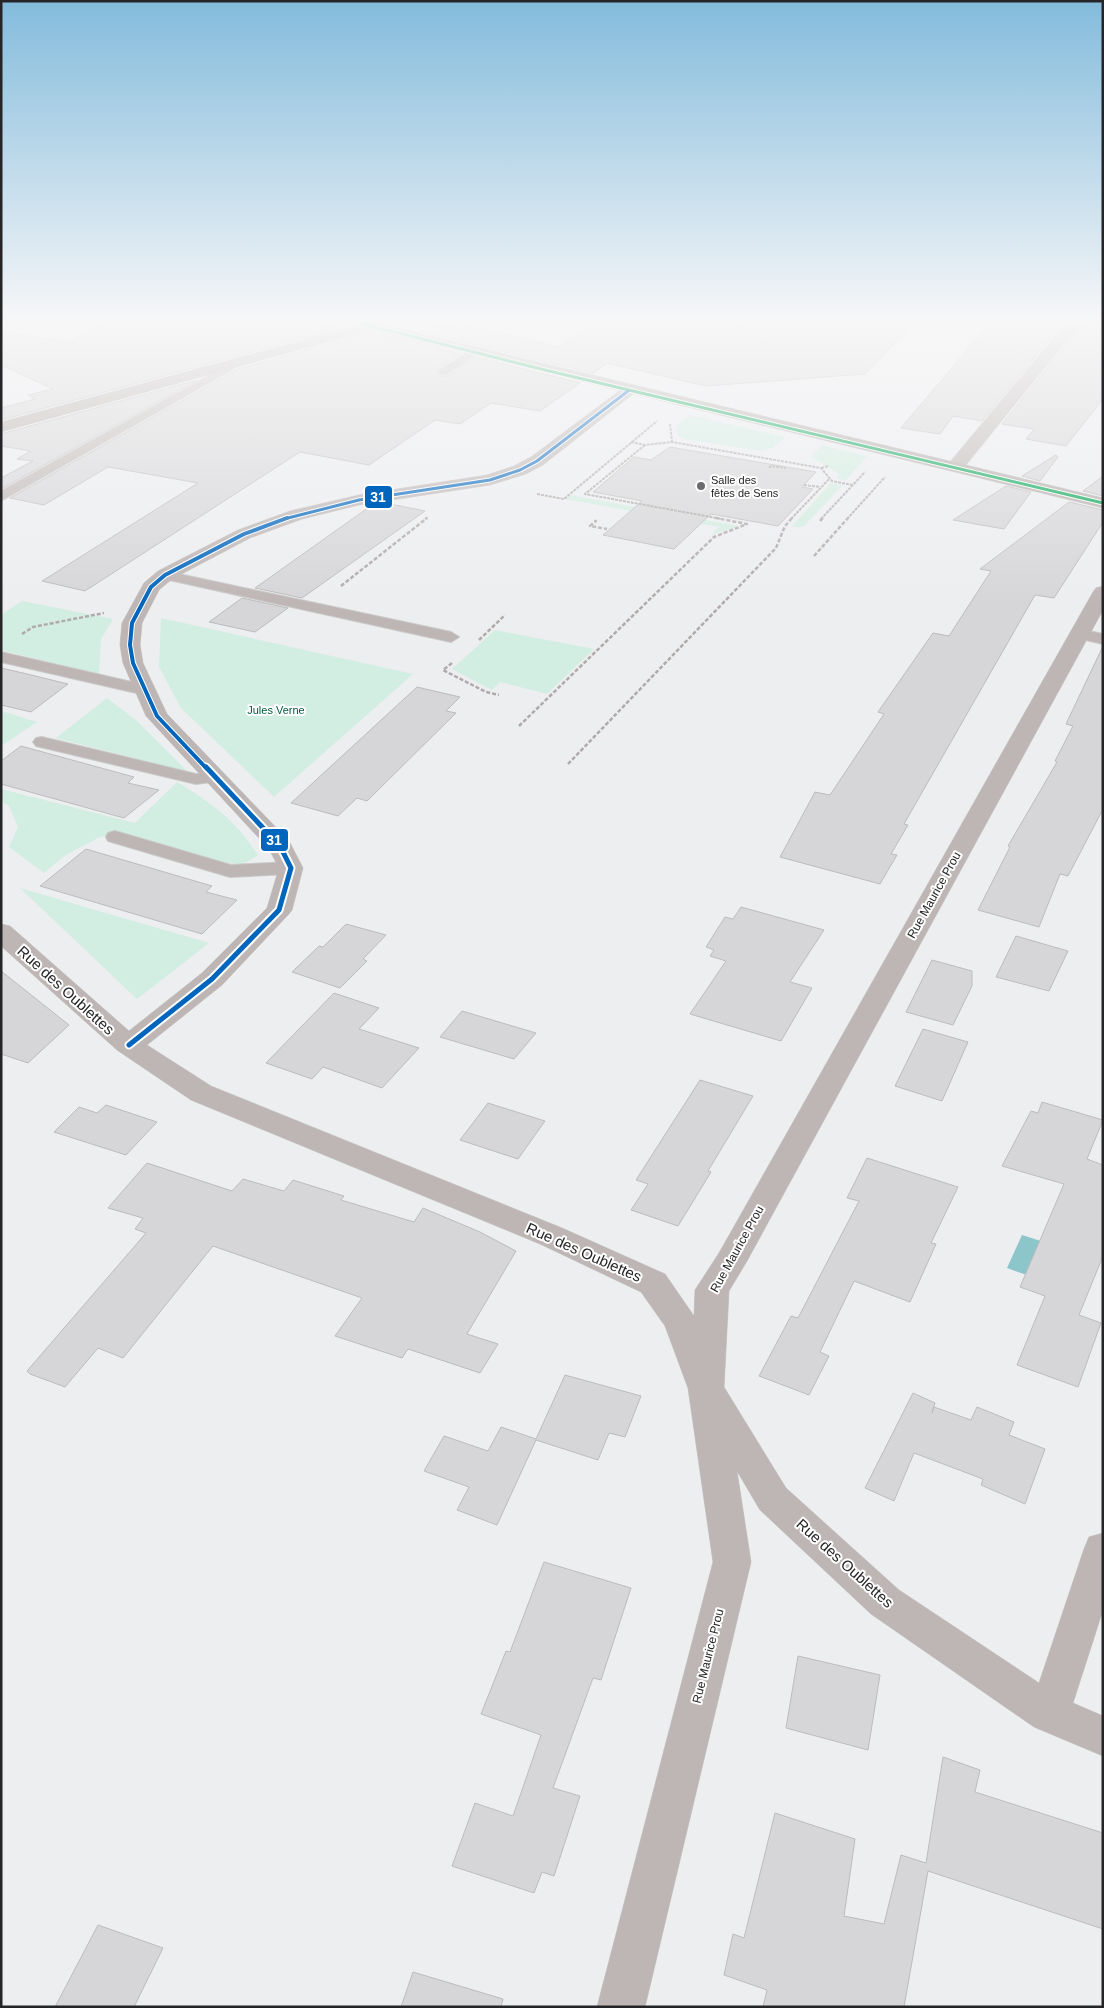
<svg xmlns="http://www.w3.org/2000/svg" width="1104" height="2008" viewBox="0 0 1104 2008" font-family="Arial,sans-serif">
<rect width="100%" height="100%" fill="#edeef0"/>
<g fill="#d2ede1">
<path d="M34 323H104L87 332Z"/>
<path d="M690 415 785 437 773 448 761 451 685 439 678 436 676 427Z"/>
<path d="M822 445 867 456 846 480 837 479 839 474 811 457Z"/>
<path d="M831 483 843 485 803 527H791Z"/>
<path d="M570 495 738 526 711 535 719 527 565 499Z"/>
<path d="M22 601 113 619 101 639 99 674 1 650V615Z"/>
<path d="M161 618 413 674 274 797 181 708 159 667Z"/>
<path d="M495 630 594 649 547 694 500 682 492 690 452 669Z"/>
<path d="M107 698 137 721 188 772 56 738Z"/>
<path d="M1 711 37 722 1 746Z"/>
<path d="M177 782C214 805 233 818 258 855L242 865 203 859 141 842 102 836 64 856 44 873 9 847 18 827 9 806 1 801V789L135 823Z"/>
<path d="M20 888 209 943 137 999Z"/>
</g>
<path fill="#8cc5ca" d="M1022 1235 1047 1243 1032 1277 1007 1268Z"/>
<g fill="#d6d5d7" stroke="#bdbcbd">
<path d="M106 323H309L341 328 1 420V408L35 399 28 395 53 389 1 365V332L69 342Z"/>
<path d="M458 323 560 347 594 323H914L865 374 706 386 607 363 593 373 422 332 438 326H450Z"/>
<path d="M990 323H1063L982 421 953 416 940 434 901 428Z"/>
<path d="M1083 323H1103V399L1066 446 1026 439 1034 429 1002 424Z"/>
<path d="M370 332 461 354 438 368 439 376H448L475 357 580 383 540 411 491 403 460 424 435 420 369 465 300 452 85 591 42 581 198 483 108 467 44 505 10 498 238 369Z"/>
<path d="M197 380 1 489V478L33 461 17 459 31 451 1 446V434Z"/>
<path d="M670 447 816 472 802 487 813 489 778 526 711 514 674 549 603 535 642 501 593 492 634 457 651 460Z"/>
<path d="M1056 455 1058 457 1040 481 1022 476Z"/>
<path d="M1103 476V496L1083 491Z"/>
<path d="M1006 486 1031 492 1004 529 953 520Z"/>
<path d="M1069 502 1103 510V522L1054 598 1035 595 904 824 908 825 891 854 897 855 880 884 780 857 815 792 830 795 884 714 878 712 933 633 949 636 991 571 980 569Z"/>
<path d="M385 503 425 511 302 598 255 588 372 505Z"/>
<path d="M242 598 288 608 255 632 209 622Z"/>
<path d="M1103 646V809L1068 876 1060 874 1039 927 978 910 1010 847 1008 846 1057 762 1055 761 1073 726 1066 724Z"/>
<path d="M1 668 23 673 68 684 31 712 1 705Z"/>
<path d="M417 687 460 697 446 711 456 713 367 801 357 798 338 816 291 803Z"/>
<path d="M21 746 134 777 128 783 159 790 124 818 1 784V761Z"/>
<path d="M86 849 212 886 206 892 237 900 202 934 40 886Z"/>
<path d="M741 907 824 930 790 982 812 988 781 1041 690 1014 726 961 710 956 714 950 706 947 725 917 733 919Z"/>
<path d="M346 924 386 935 363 959 367 961 340 988 292 972 319 946 323 947Z"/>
<path d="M1016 936 1068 951 1049 991 996 977Z"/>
<path d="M932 960 972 971V986L953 1025 906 1012Z"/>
<path d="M1 971 69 1025 28 1063 1 1054Z"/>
<path d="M334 993 379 1008 359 1029 419 1048 382 1088 323 1067 312 1079 266 1063Z"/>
<path d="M462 1011 536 1033 514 1059 440 1037Z"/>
<path d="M923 1029 968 1042 942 1101 895 1086Z"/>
<path d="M700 1080 753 1096 708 1171 711 1172 678 1226 631 1210 648 1184 636 1180Z"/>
<path d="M1042 1102 1103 1120 1087 1159 1103 1165V1256L1079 1315 1101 1323 1078 1387 1017 1365 1045 1296 1020 1287 1064 1184 1002 1166 1031 1111 1038 1113Z"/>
<path d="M488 1103 545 1121 518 1159 460 1140Z"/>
<path d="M106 1105 157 1122 126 1155 54 1132 79 1107 97 1113Z"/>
<path d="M867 1158 958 1187 931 1243 936 1244 910 1302 854 1281 820 1352 829 1356 809 1395 759 1376 791 1316 798 1318 859 1201 847 1198Z"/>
<path d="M147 1163 232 1191 243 1179 284 1191 293 1180 344 1196 341 1200 414 1222 423 1208 480 1232 516 1251 467 1334 498 1344 480 1373 408 1349 402 1358 335 1336 362 1298 213 1246 123 1358 98 1348 65 1387 30 1374 27 1371 146 1233 135 1229 143 1218 108 1208Z"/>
<path d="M565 1375 641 1396 625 1437 609 1433 598 1460 536 1440 497 1525 457 1510 469 1487 424 1471 444 1436 488 1451 501 1427 536 1439Z"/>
<path d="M913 1393 935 1403 932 1413 934 1407 971 1420 977 1407 1014 1422 1009 1435 1045 1449 1025 1504 981 1485 983 1479 914 1453 894 1501 865 1488Z"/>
<path d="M544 1562 631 1588 601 1680 593 1678 553 1788 580 1796 554 1876 542 1872 534 1893 452 1866 475 1803 513 1816 541 1735 481 1714 506 1651 510 1652Z"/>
<path d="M798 1656 880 1675 868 1750 786 1728Z"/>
<path d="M943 1757 980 1770 975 1792 1103 1833V1929L928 1871 904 2007H763L767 1990 724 1975 733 1934 744 1938 775 1813 855 1839 844 1916 884 1924 901 1855 926 1863Z"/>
<path d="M98 1925 163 1948 134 2007H55Z"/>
<path d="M413 1972 503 1999 501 2007H401Z"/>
</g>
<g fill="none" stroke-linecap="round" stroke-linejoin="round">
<defs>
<g id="lane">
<path d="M473 349 477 350V354L447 374H439V370Z"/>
<path d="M240 358 246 361 244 363 1 501V491Z"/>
<path d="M165 571 451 632 459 637 451 642 160 578 158 575Z"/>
<path d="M1079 629 1103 634V644L1073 637 1071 634Z"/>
<path d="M1 652 145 685 151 687 153 690 151 693 145 695 1 662Z"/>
<path d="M42 737 196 774 220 773 223 777 220 781 196 784 36 746 33 742 36 738Z"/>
<path d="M115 831 231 865 291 862 298 864 301 868 298 872 291 874 230 877 108 841 106 837 108 833Z"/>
</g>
<g id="street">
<path d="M1066 323H1081L962 470H950L948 466 950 462Z"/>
<path d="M628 386 636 391 633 394 543 465 526 474 490 485 359 505 302 519 250 538 172 579 159 590 142 623 140 645 143 663 167 714 289 841 303 868 292 910 288 915 222 985 147 1045 211 1086 562 1228 665 1274 694 1316 695 1290 719 1253 1093 592 1096 588 1103 586V610L747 1261 729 1291 724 1387 786 1488 899 1590 1039 1683 1084 1549 1089 1537 1103 1533V1610L1073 1703 1103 1716V1756L1034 1727 871 1614 760 1510 737 1471 751 1562 645 2007H597L713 1562 688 1388 665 1326 641 1292 540 1244 191 1100 117 1050 1 946V924L10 926 129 1031 202 973 267 908 279 868 269 849 146 716 123 663 120 645 122 623 144 583 158 571 238 530 290 511 359 495 487 475 514 466 531 457 623 388Z"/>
</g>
<path id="secondary" d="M352 323H386L385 325 1103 498V508L371 330 1 432V422L355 326Z"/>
</defs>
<use href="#lane" stroke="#cacacb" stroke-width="2"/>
<use href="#street" stroke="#cacacb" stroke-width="1"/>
<use href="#secondary" stroke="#cacacb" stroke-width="1"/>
<g stroke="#b0abaa" stroke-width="2" stroke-dasharray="3 1" stroke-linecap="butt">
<path d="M76 323 95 329"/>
<path d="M742 327 749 323"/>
<path d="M670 424 672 442"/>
<path d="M631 442 645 445 672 442 821 468 832 481 853 485"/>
<path d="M645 445 585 494 722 519"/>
<path d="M769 468 771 466 786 468"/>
<path d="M821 468 829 466"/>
<path d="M804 485 820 487"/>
<path d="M537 494 564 499 657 421"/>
<path d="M425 519 428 517"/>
<path d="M791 519 830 478"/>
<path d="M821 519 865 472"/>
<path d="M847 519 885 477"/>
</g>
<g stroke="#b0abaa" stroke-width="2.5" stroke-dasharray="4 2" stroke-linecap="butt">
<path d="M594 521H596L590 526 607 529"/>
<path d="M820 521 823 518"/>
<path d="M814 556 848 518"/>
<path d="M341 586 427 518"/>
<path d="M22 634 33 627 104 613"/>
<path d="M479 640 505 615"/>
<path d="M452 663 443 670 486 692 499 695"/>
<path d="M519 726 714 537 747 524 716 518"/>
<path d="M568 764 776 548 785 526 792 518"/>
</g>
<use href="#lane" fill="#beb6b4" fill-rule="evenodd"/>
<use href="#street" fill="#beb6b4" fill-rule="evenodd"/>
<use href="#secondary" fill="#b5aba8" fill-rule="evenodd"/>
<defs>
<path id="bus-1" d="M359 323 545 370 1103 503"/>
<path id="bus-2-far2" d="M284 519 359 500 490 480 520 470 537 461 628 391"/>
<path id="bus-2-far1" d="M207 769 157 716 133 663 130 645 132 623 151 587 165 575 244 534 287 518"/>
<path id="bus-2" d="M129 1045 212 979 279 910 291 868 280 846 206 767"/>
</defs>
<use href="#bus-1" stroke="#fff" stroke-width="5"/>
<use href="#bus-2-far2" stroke="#fff" stroke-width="5"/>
<use href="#bus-2-far1" stroke="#fff" stroke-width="6"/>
<use href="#bus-2" stroke="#fff" stroke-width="9"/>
<use href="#bus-1" stroke="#00a651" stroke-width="3"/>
<use href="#bus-2-far2" stroke="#0065bd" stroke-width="3"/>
<use href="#bus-2-far1" stroke="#0065bd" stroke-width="4"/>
<use href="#bus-2" stroke="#0065bd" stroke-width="5"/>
</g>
<linearGradient id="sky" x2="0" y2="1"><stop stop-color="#83bbdc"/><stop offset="0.53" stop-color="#f7f7f8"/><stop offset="1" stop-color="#f7f7f8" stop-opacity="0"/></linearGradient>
<rect width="1104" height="604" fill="url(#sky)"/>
<circle fill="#6b6b6d" stroke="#fff" stroke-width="2" cx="701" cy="486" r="5"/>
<g text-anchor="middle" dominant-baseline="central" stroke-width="4" stroke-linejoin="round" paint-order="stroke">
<g font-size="11" fill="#252527" stroke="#fff" text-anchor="start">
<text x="711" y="480">Salle des<tspan x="711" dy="13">fêtes de Sens</tspan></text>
</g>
<g font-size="11" fill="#025a3e" stroke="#fff">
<text x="276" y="710">Jules Verne</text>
</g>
<g font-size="12" fill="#252527" stroke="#fff">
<text transform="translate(934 895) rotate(-61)">Rue Maurice Prou</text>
<text transform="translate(737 1249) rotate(-61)">Rue Maurice Prou</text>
<text transform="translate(708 1656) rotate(-76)">Rue Maurice Prou</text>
</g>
<g font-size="15" fill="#252527" stroke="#fff">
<text transform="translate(66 990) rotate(42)">Rue des Oublettes</text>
<text transform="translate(584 1252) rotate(24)">Rue des Oublettes</text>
<text transform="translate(845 1563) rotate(42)">Rue des Oublettes</text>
</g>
</g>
<g stroke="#fff" stroke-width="2">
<rect x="364" y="485" width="29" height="24" rx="5" fill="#0065bd"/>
<rect x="260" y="828" width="29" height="24" rx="5" fill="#0065bd"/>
</g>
<g font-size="14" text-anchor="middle" font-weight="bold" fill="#fff">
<text x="378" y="502">31</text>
<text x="274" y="845">31</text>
</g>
<rect width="1104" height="2008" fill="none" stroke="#252527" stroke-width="5"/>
</svg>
